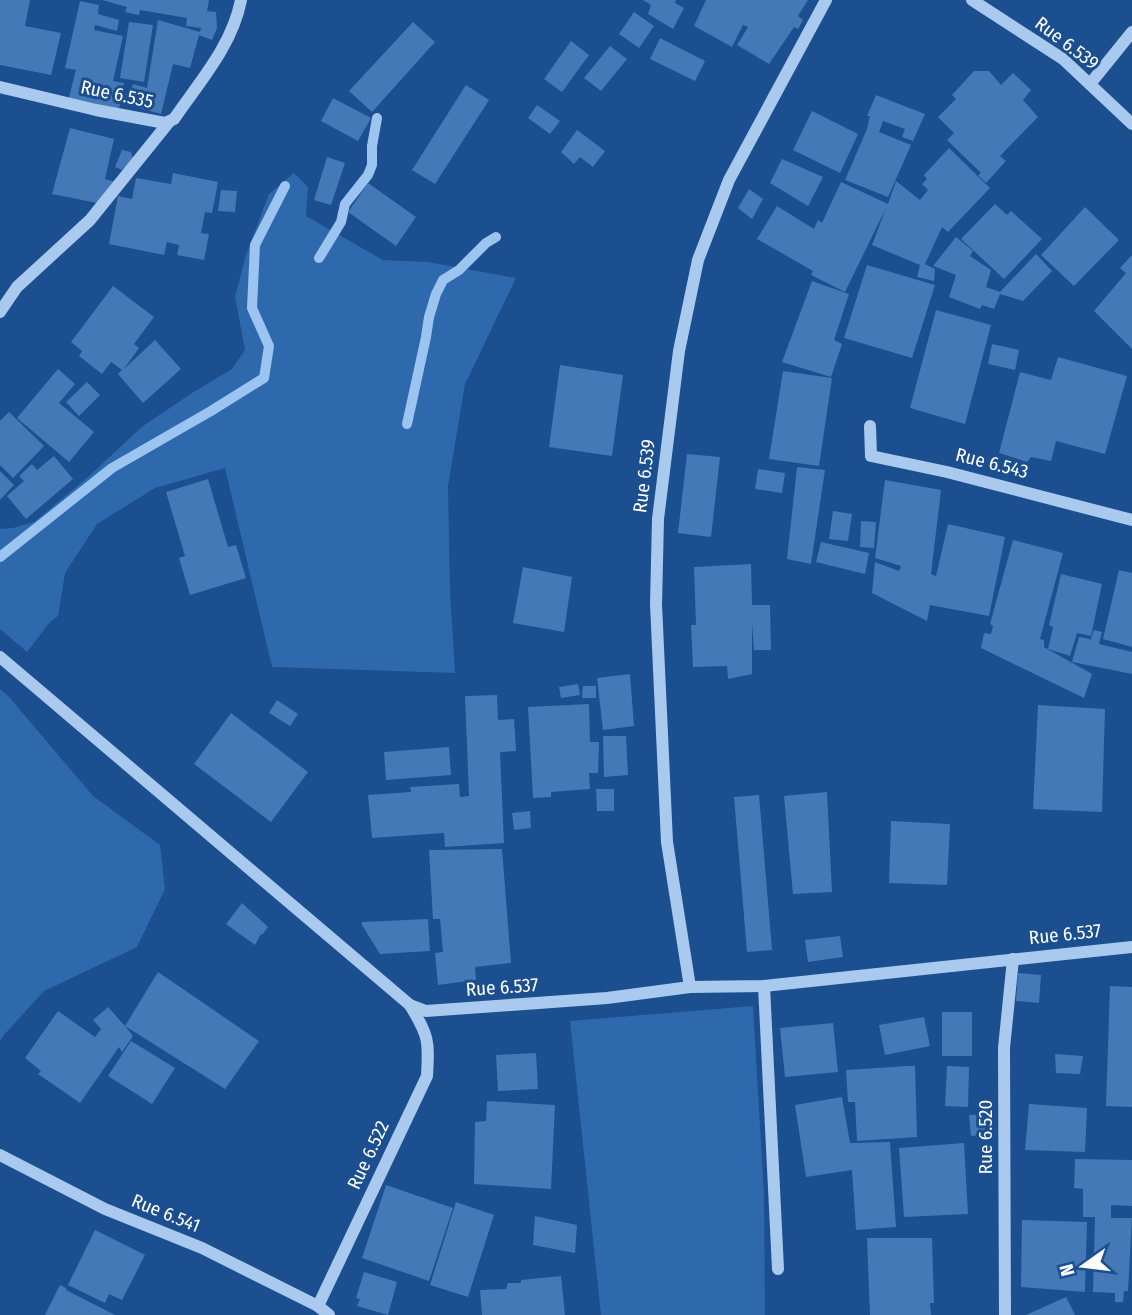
<svg xmlns="http://www.w3.org/2000/svg" width="1132" height="1315" viewBox="0 0 1132 1315" font-family="'Fira Sans Condensed',sans-serif">
<rect width="100%" height="100%" fill="#1b4f8f"/>
<g fill="#2e69ad">
<path d="M294 173 308 187 306 216 383 260 428 262 516 278 465 384 448 486 450 591 455 673 272 667 225 468 155 488 97 524 65 573 58 616 50 622 27 652 0 629V529L13 528 34 522 88 477 143 426 192 393 232 369 245 350 235 297 246 255 269 194Z"/>
<path d="M0 689 9 697 93 796 160 845 165 889 137 947 44 991 3 1036 0 1042Z"/>
<path d="M753 1006 764 1195 765 1315H601L570 1021Z"/>
</g>
<g fill="none" stroke-linecap="round" stroke-linejoin="round">
<g stroke="#9cc4f0" stroke-width="10">
<path d="M319 258 341 222 345 204 368 175 372 165V146L377 118"/>
<path d="M407 424 426 337 429 317 436 294 443 280 459 270 486 243 496 237"/>
<path d="M0 557 112 468 211 411 264 378 269 346 252 308 255 245 285 186"/>
</g>
</g>
<g fill="#4478b7">
<path d="M0 0H30L25 26 61 33 51 75 0 65Z"/>
<path d="M102 0H209L207 11 216 12 217 28 212 40 199 35 190 68 173 64 161 114 128 105 133 84 147 88 158 20 200 32 201 28 186 26 187 18 140 10 139 15 125 12 127 7Z"/>
<path d="M643 0H676L675 3 684 8 673 29 648 14 651 5Z"/>
<path d="M706 0H808L798 16 803 20 798 29 794 27 769 64 737 45 748 27 743 25 732 47 694 26Z"/>
<path d="M80 1 99 5 98 14 119 20 117 31 95 25 94 30 123 36 113 81 124 83 119 109 67 105 76 70 65 68Z"/>
<path d="M634 12 654 26 639 48 619 34Z"/>
<path d="M129 22 153 25 144 82 120 78Z"/>
<path d="M413 22 435 42 372 112 349 91Z"/>
<path d="M660 38 705 61 695 81 650 59Z"/>
<path d="M571 41 589 55 562 92 544 79Z"/>
<path d="M610 46 627 59 601 91 584 78Z"/>
<path d="M974 71H989L1001 85 1013 73 1031 90 1023 100 1038 117 1000 156 1006 161 986 183 978 175 981 173 947 140 954 133 938 117 956 99 952 95Z"/>
<path d="M466 85 489 100 435 184 412 170Z"/>
<path d="M876 95 925 114 913 141 902 137 905 129 883 121 879 132 911 145 888 197 845 180 867 129 870 116H867Z"/>
<path d="M333 98 371 118 358 141 321 121Z"/>
<path d="M537 105 560 121 550 134 528 118Z"/>
<path d="M812 111 858 134 840 173 793 150Z"/>
<path d="M70 128 114 139 105 179 119 183 102 204 52 194Z"/>
<path d="M577 130 605 151 593 167 580 157 574 164 561 152Z"/>
<path d="M949 148 990 188 948 232 942 227 925 264 935 269 934 281 917 277 920 265 872 245 886 208 845 292 811 275 813 271 757 239 777 206 814 229 818 220 822 223 841 182 888 204 896 181 920 200 928 190 922 184 927 179 924 175Z"/>
<path d="M122 150 131 152 133 159 122 170 115 167Z"/>
<path d="M327 157 345 163 331 205 314 200Z"/>
<path d="M782 159 823 177 808 206 770 183Z"/>
<path d="M173 173 218 182 212 213 205 212 201 233 209 234 204 260 177 255 179 245 167 242 164 255 109 244 118 196 132 199 136 178 171 184Z"/>
<path d="M368 183 416 217 396 246 348 212Z"/>
<path d="M749 189 763 199 752 219 738 208Z"/>
<path d="M221 190 237 191 235 212 218 211Z"/>
<path d="M995 204 1007 215 1011 211 1042 239 1004 279 961 239Z"/>
<path d="M1085 207 1119 240 1074 286 1041 255Z"/>
<path d="M956 237 973 251 970 256 991 270 986 287 1000 292 1036 254 1052 271 1023 301 1000 294 994 309 982 305 980 309 949 297 956 275 933 266Z"/>
<path d="M1132 255V349L1094 311 1126 273 1120 268Z"/>
<path d="M867 265 935 285 912 358 844 338Z"/>
<path d="M812 281 849 294 834 340 842 344 831 377 782 362Z"/>
<path d="M113 286 154 317 134 344 139 348 124 369 155 340 181 369 143 403 118 374 122 370 111 362 102 374 79 356 82 351 71 342Z"/>
<path d="M936 310 991 325 965 424 910 408Z"/>
<path d="M992 344 1019 350 1015 370 988 364Z"/>
<path d="M1058 357 1127 376 1105 454 1056 441 1051 461 1031 457 1027 462 999 453 1020 372 1051 380Z"/>
<path d="M560 365 623 375 612 456 549 447Z"/>
<path d="M58 369 75 384 59 403 94 432 69 462 17 418Z"/>
<path d="M783 371 832 378 819 466 769 459Z"/>
<path d="M87 382 100 395 79 416 66 402Z"/>
<path d="M9 412 44 446 13 478 0 465V421Z"/>
<path d="M687 454 720 457 711 537 678 533Z"/>
<path d="M54 456 73 479 26 519 7 496 24 481 19 476 32 464 37 470Z"/>
<path d="M797 467 825 470 811 564 787 559Z"/>
<path d="M758 469 785 473 782 493 755 489Z"/>
<path d="M0 471 14 485 0 500Z"/>
<path d="M208 479 228 547 236 545 246 578 190 595 179 558 185 556 166 492Z"/>
<path d="M885 480 941 490 931 574 936 576 948 524 1005 537 989 616 930 605 927 621 872 593 875 562 899 571 901 566 875 558Z"/>
<path d="M833 511 852 514 848 541 829 539Z"/>
<path d="M861 521 876 522 874 548 860 547Z"/>
<path d="M1013 540 1063 553 1040 639 1044 640V647L1092 674 1084 698 981 648 984 633 991 634 993 626 990 624Z"/>
<path d="M821 542 869 553 865 574 816 562Z"/>
<path d="M751 564 752 605H770L771 650H754L752 623V674L728 679 727 666 693 667 691 625H696L694 567Z"/>
<path d="M523 567 572 577 564 632 513 623Z"/>
<path d="M1119 570 1132 573V647L1103 639Z"/>
<path d="M1061 574 1102 584 1091 636 1077 633 1070 656 1048 649 1053 627 1049 625Z"/>
<path d="M1094 630 1102 632 1099 644 1132 652V674L1072 662 1079 637 1090 639V641Z"/>
<path d="M630 674 634 726 603 730 597 678Z"/>
<path d="M578 684 580 695 561 698 559 687Z"/>
<path d="M583 686H596V698H582Z"/>
<path d="M497 695 498 720 514 719 516 751 500 752 504 843 445 847 444 833 372 838 368 795 411 792 410 787 459 784 460 797 469 796 465 696Z"/>
<path d="M277 700 298 714 290 726 269 713Z"/>
<path d="M589 704 590 742H599L598 773H589L590 789 551 792V797L533 798 528 707Z"/>
<path d="M1038 705 1105 709 1102 812 1033 809Z"/>
<path d="M231 713 308 772 271 822 194 764Z"/>
<path d="M603 736H626L628 775 604 777Z"/>
<path d="M449 747 451 775 386 780 384 752Z"/>
<path d="M596 789H614V811H597Z"/>
<path d="M827 792 832 892 793 894 784 796Z"/>
<path d="M759 795 772 950 747 952 734 797Z"/>
<path d="M530 811 531 828 514 830 512 813Z"/>
<path d="M891 821 950 824 947 885 889 883Z"/>
<path d="M502 849 511 963 475 967 476 980 438 985 435 953 443 952 440 919H433L429 850Z"/>
<path d="M242 903 268 927 262 935 261 934 255 945 226 924Z"/>
<path d="M428 919 430 951 380 954 362 925V922Z"/>
<path d="M840 936 843 957 808 962 805 940Z"/>
<path d="M158 972 259 1041 225 1089 125 1026 133 1036 122 1052 119 1047 80 1103 38 1074 41 1071 25 1058 58 1011 95 1037 101 1029 93 1020 108 1007 125 1026Z"/>
<path d="M1018 973 1041 975 1039 1003 1016 1001Z"/>
<path d="M1110 986 1132 987V1107L1106 1106Z"/>
<rect x="942" y="1012" width="30" height="44"/>
<path d="M924 1017 930 1046 885 1055 879 1025Z"/>
<path d="M833 1023 838 1072 785 1077 780 1028Z"/>
<path d="M131 1041 175 1068 152 1104 108 1076Z"/>
<path d="M536 1053 538 1089 498 1091 496 1055Z"/>
<path d="M1055 1054 1083 1056 1080 1074 1056 1073Z"/>
<path d="M907 1066H915L917 1137 857 1141 855 1102H848L846 1070Z"/>
<path d="M947 1066 969 1067 968 1107 945 1106Z"/>
<path d="M842 1097 850 1143 890 1142 896 1227 856 1230 852 1170 806 1177 795 1105Z"/>
<path d="M487 1101 555 1105 551 1189 474 1184 475 1122 486 1121Z"/>
<path d="M1029 1104 1087 1108 1085 1152 1025 1150Z"/>
<path d="M969 1115H985V1135L971 1136Z"/>
<path d="M964 1143 968 1214 904 1217 899 1148Z"/>
<path d="M1075 1159 1132 1160V1206L1111 1205V1218H1132L1128 1291H1124L1123 1302H1115V1293L1093 1292 1095 1217H1083V1189L1074 1188Z"/>
<path d="M386 1185 453 1208 429 1281 362 1258Z"/>
<path d="M456 1202 494 1215 468 1297 430 1285Z"/>
<path d="M535 1216 577 1225 575 1253 533 1245Z"/>
<path d="M1022 1220 1087 1222 1085 1292 1021 1287Z"/>
<path d="M95 1230 145 1255 122 1300 109 1294 105 1303 68 1285Z"/>
<path d="M867 1238H932L934 1303H930L931 1315H870Z"/>
<path d="M364 1272 397 1282 388 1315 357 1306 360 1299 356 1298Z"/>
<path d="M561 1276 565 1315H482L480 1290 506 1289 508 1283H521V1280Z"/>
<path d="M60 1285 66 1288V1290L115 1315H45Z"/>
<path d="M1066 1297 1075 1315H1026Z"/>
</g>
<g fill="none" stroke-linecap="round" stroke-linejoin="round">
<g stroke="#a9c9ee" stroke-width="12">
<path d="M972 0 1063 59 1132 124"/>
<path d="M1090 84 1132 32"/>
<path d="M0 87 96 110 165 123 174 119C200 81 232 46 241 0"/>
<path d="M0 312 17 287 90 220 169 122"/>
<path d="M870 426 871 456 947 472 1132 520"/>
<path d="M0 657 410 1005 426 1011 607 998 690 987 764 986 1132 947"/>
<path d="M764 986 778 1269"/>
<path d="M690 987 667 842 656 604 658 519 679 351 698 260 729 180 826 0"/>
<path d="M0 1155 105 1209 202 1248 318 1306"/>
<path d="M329 1315 318 1306 427 1076C429 1041 429 1036 410 1005"/>
<path d="M1005 1315 1004 1048 1013 959"/>
</g>
</g>
<g text-anchor="middle" dominant-baseline="central" stroke-width="6" stroke-linejoin="round" paint-order="stroke">
<g font-size="19" fill="#fff" stroke="#1b4f8f">
<text transform="translate(1067 43) rotate(37)">Rue 6.539</text>
<text transform="translate(117 94) rotate(12)">Rue 6.535</text>
<text transform="translate(992 463) rotate(14)">Rue 6.543</text>
<text transform="translate(644 476) rotate(-83)">Rue 6.539</text>
<text transform="translate(1065 934) rotate(-6)">Rue 6.537</text>
<text transform="translate(502 987) rotate(-4)">Rue 6.537</text>
<text transform="translate(985 1137) rotate(-90)">Rue 6.520</text>
<text transform="translate(368 1155) rotate(-65)">Rue 6.522</text>
<text transform="translate(166 1213) rotate(22)">Rue 6.541</text>
</g>
</g>
<g transform="translate(1083 1266) rotate(256)" stroke="#1b4f8f" stroke-width="5" paint-order="stroke">
<path d="M0-5L12 26L0 18L-12 26Z" fill="#ffffff"/>
<text y="-10" font-size="19" font-weight="bold" text-anchor="middle" fill="#ffffff">N</text>
</g>
</svg>
